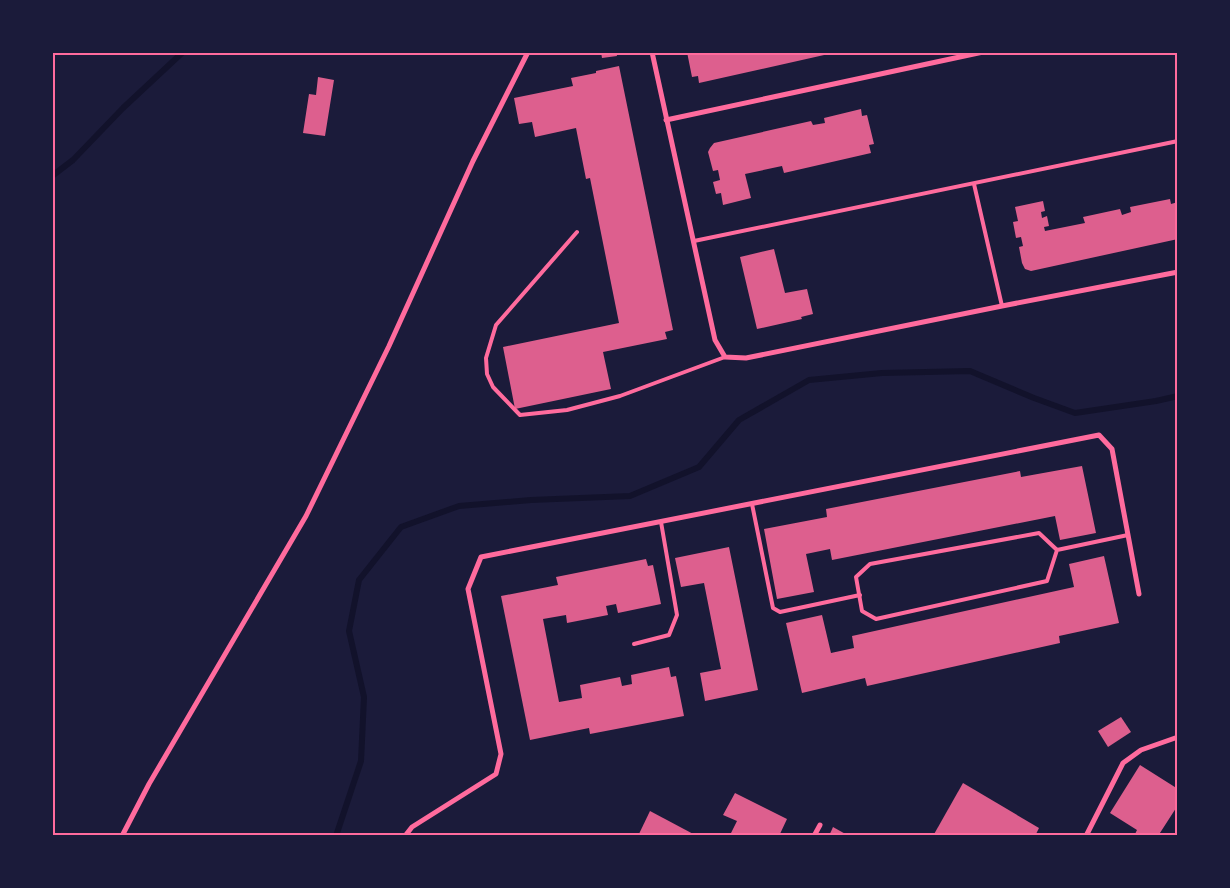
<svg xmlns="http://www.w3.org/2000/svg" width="1230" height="888" viewBox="0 0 1230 888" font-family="'Nunito Sans',sans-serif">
<rect width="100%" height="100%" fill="#1b1b3a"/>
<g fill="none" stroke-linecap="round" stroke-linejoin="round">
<g stroke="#12122b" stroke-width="6">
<path d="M52 176 73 160 123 108 183 52"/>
<path d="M336 836 361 761 364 697 349 631 359 580 401 527 459 506 531 500 630 496 699 467 739 420 809 380 882 373 970 371 1034 398 1075 413 1156 401 1178 396"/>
</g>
</g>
<g fill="#dd5f8e">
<path d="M601 52H616L617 56 602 58Z"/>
<path d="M687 52H833V53L699 83 698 76 692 77Z"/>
<path d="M619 66 673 330 665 332 667 339 603 352 611 389 515 409 503 347 619 323 590 178 586 179 576 128 535 137 532 122 519 124 514 98 573 86 571 78 596 73V71Z"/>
<path d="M318 77 334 80 325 136 303 133 309 94 316 95Z"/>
<path d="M861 109 862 116 867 115 874 144 869 145 871 153 784 173 782 166 745 174 751 198 723 205 721 193 716 194 713 182 720 180 718 170 713 171 708 152 710 148 714 143 811 121 813 125 825 123 824 118Z"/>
<path d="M1170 199 1171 204 1178 202V239L1031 271 1025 269 1022 263 1019 247 1023 246 1021 237 1016 238 1013 222 1018 221 1015 207 1043 201 1045 211 1041 212 1042 218 1047 216 1049 226 1044 227 1045 231 1085 223 1083 217 1120 209 1122 215 1131 212 1130 207Z"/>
<path d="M774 249 785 293 807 289 813 314 801 317 802 319 757 329 740 257Z"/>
<path d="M1082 466 1096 533 1060 540 1055 516 832 560 830 549 806 554 814 592 777 599 764 529 827 517 826 509 1020 471 1021 477Z"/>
<path d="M729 547 758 690 705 701 700 673 721 669 704 583 681 587 675 558Z"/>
<path d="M1104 556 1119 623 1059 636 1060 643 867 686 865 678 802 693 786 623 822 615 831 653 854 648 852 636 1074 587 1069 564Z"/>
<path d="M646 559 648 566 653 565 661 604 618 613 616 604 606 606 608 615 567 623 566 615 543 619 559 702 582 698 580 685 620 677 622 686 632 684 631 675 669 667 671 677 676 676 684 716 590 734 589 728 530 740 501 596 558 585 556 577Z"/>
<path d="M1121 717 1131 732 1108 747 1098 731Z"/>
<path d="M1140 765 1178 789V805L1158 836H1134L1137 830 1110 813Z"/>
<path d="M963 783 1039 828 1035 836H933Z"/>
<path d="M735 793 787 819 779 836H735L731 833 737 821 723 815Z"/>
<path d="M650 811 697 836H638Z"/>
<path d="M833 827 849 836H829Z"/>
</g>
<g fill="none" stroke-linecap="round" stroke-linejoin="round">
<g stroke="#ff6b9d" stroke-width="4">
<path d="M974 184 1002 306"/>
<path d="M577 232 496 325 486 358 487 374 493 387 520 415 567 410 620 396 725 357"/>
<path d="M694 241 1178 141"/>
<path d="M752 504 773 608 780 612 860 595"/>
<path d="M1057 550 1047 581 876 619 862 611 856 577 870 564 1039 533 1057 550 1128 535"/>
<path d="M634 644 669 635 677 615 661 522"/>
</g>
<g stroke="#ff6b9d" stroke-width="5">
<path d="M652 52 715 340 725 357 746 358 1002 306 1178 272"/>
<path d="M666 120 983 52"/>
<path d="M122 836 149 784 306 516 389 346 473 161 528 52"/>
<path d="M405 836 412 827 496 774 501 754 468 589 481 557 1099 435 1112 449 1139 594"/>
<path d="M814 836 820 825"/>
<path d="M1086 836 1123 763 1141 750 1178 737"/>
</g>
</g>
<rect width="1230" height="888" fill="none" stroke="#1b1b3a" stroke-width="108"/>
<rect x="54" y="54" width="1122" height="780" fill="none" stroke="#ff6b9d" stroke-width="2"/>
</svg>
